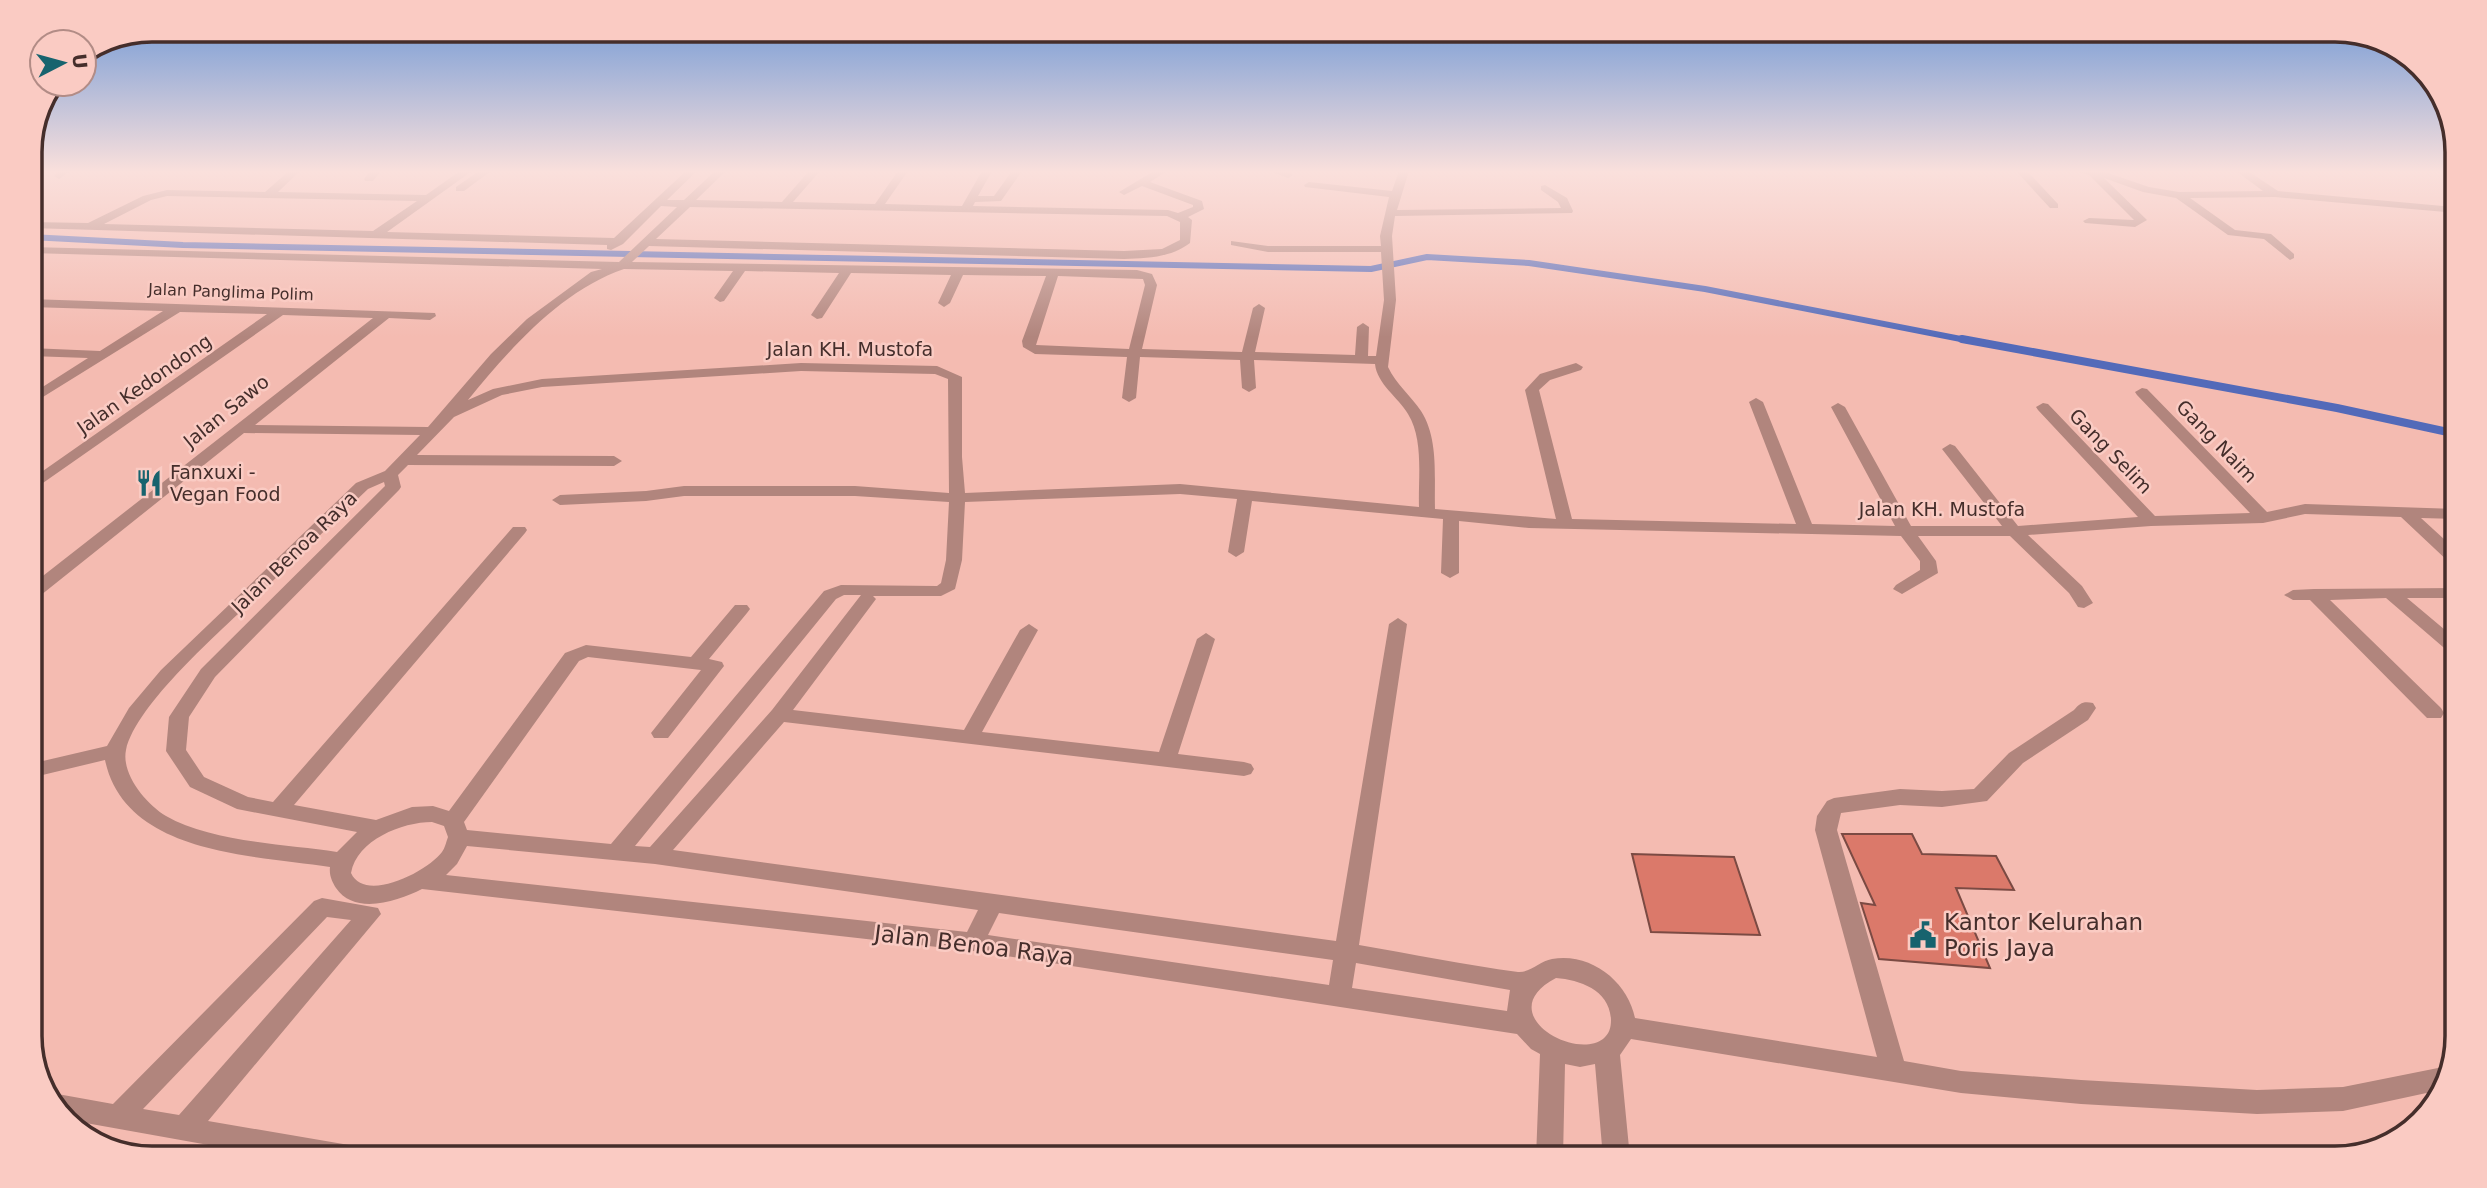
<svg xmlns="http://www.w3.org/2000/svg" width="2487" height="1188" viewBox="0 0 2487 1188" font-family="'DejaVu Sans',sans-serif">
<rect width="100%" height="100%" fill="#f4bbb1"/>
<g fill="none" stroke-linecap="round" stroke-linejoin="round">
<path stroke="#536ab9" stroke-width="6" d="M30 237 183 245 1371 269 1427 257 1529 263 1705 289 1971 341"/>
<path stroke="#536ab9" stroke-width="8" d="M1962 339 2337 408 2457 434"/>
</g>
<g fill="#db796a" stroke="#7b4a43" stroke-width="2">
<path d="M1842 834H1912L1922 854 1996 856 2014 890 1956 888 1990 968 1879 959 1861 903 1875 905Z"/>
<path d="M1632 854 1734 857 1760 935 1651 932Z"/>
</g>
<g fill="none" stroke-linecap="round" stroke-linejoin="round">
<g fill="#b1857d" fill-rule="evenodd">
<path d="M59 171H70L59 179 54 176Z"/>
<path d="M289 171H300L278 192 426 195 460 171H472L387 232 614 238 686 171H697L667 200H684L715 171H726L696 200 782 202 809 171H820L793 202 875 204 898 171H908L885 204 962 206 982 171H992L978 196H994L1012 171H1022L1001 201 975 202 973 206 1168 210 1178 213 1193 207V205L1142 186 1124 195 1119 192 1154 171H1167L1150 182 1202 201 1204 209 1188 217 1192 220 1190 243C1170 258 1147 258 1124 259L649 246 632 262 1137 270 1152 274 1157 285 1142 349 1242 352 1253 308 1259 304 1265 308 1255 352 1355 355 1357 327 1363 323 1369 327 1368 356H1376L1384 300 1381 252H1268L1231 245V241L1268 246H1381L1380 236 1389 197 1305 187 1304 185 1309 182 1392 191 1399 171H1409L1397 210 1561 208 1558 202 1541 190V186L1545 185 1567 198 1573 211 1572 213 1395 216 1392 236 1396 300 1388 367C1396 384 1411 396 1421 411 1439 439 1434 478 1435 509L1556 519 1525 390 1540 374 1576 363 1583 367 1581 370 1550 380 1539 390 1572 519 1796 524 1749 402 1756 398 1763 402 1812 524 1895 526 1831 407 1838 403 1845 407 1911 526H2002L1942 449 1950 444 1955 446 2018 526 2138 517 2038 410 2036 407 2043 403 2048 404 2155 516 2250 513 2137 395 2135 392 2142 388 2147 389 2267 512 2305 504 2457 509V519L2421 518 2457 551V565L2451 564 2401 517 2305 514 2263 523 2151 526 2028 535 2082 586 2093 603 2084 608 2078 607 2069 593 2010 536H1918L1936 561 1938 573 1902 594 1893 589 1896 585 1920 570V561L1901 536 1529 528 1459 521V573L1450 578 1441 573 1443 519 1252 501 1244 552 1236 557 1228 552 1237 499 1180 494 965 502 962 560 955 589 941 596H873L876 599 873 603 793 710 964 730 1020 630 1029 624 1038 630 982 732 1159 752 1197 639 1206 633 1215 639 1178 754 1244 762 1251 764 1254 769 1251 774 1244 776 784 722 673 850 1336 941 1389 624 1398 618 1407 624 1359 945C1412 954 1465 965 1518 972 1530 973 1540 961 1552 959 1591 952 1628 982 1635 1018L1877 1057 1815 830 1817 816 1827 801 1834 798 1900 789 1942 791 1974 789 2009 753 2074 710C2080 703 2083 701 2093 703L2096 708 2088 720 2023 763 1987 801 1942 807 1900 805 1841 813 1837 830 1904 1061 1961 1071 2081 1080 2257 1090 2343 1087 2448 1066H2450L2445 1089 2343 1111 2257 1114 2081 1104 1961 1093 1631 1039 1620 1055 1630 1158H1603L1595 1064 1580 1067 1565 1064 1563 1158H1536L1540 1054 1531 1049 1517 1034 973 951 422 889C398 901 355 916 336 888 332 882 329 875 330 867 254 855 125 855 105 760L30 778V764L107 746 129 708 161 670 356 483 385 471 420 435 244 433 36 599 30 600V586L373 318 283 315 30 492V480L267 314 180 312 30 405V395L88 358 30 356V348L100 351 163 311 30 307V299L435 313 436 316 430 320 389 318 255 425 428 427 491 354 527 319 591 272 602 269 30 253V247L619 262 677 207 661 206 623 244 611 250 607 249V245L30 228V222L88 223 143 196 167 190 265 192ZM167 196 417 201 373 231 104 224 151 200ZM690 207 1167 216 1180 222V240L1162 249 1124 251 656 239ZM624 269 733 271 714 298 720 302 724 301 745 271 839 273 811 315 817 319 822 318 851 273 951 275 938 303 944 307 950 303 963 275 1046 276 1022 341 1023 347 1035 354 1127 357 1122 398 1129 402 1136 398 1140 357 1240 360 1242 388 1249 392 1256 388 1254 360 1375 364C1377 384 1398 397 1408 414 1424 440 1418 478 1419 507L1180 484 965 493 962 457V377L937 366 801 363 542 379 493 389 468 400C510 349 560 291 624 269ZM1058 276 1143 279 1145 285 1129 349 1036 345ZM801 371 935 374 948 379 949 493 855 486H684L646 491 560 495 552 500 560 505 646 501 684 496H855L949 502 946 560 941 583 937 586 841 585 824 591 611 844 467 830 464 822 579 661 588 657 701 670 651 733 654 738H668L724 666 722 662 709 659 747 613 750 609 747 605H735L691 657 586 645 565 653 449 811 433 806 412 807 376 820 294 805 525 533 527 530 525 527H513L273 802 248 797 204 777 186 750 189 717 215 677 399 490 401 487 398 475 408 465 614 466 622 461 614 456 417 455 454 417 502 395 542 387ZM384 482 385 486 201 669 169 717 166 751 190 787 237 809 357 832 337 852C285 844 211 842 166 816 146 804 121 774 126 750 136 704 221 631 256 597 294 561 330 525 368 489ZM844 595H861L772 710 650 847 635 846 836 599ZM432 822 444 826 448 837C446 842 445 848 442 852 428 871 365 904 351 873 357 840 402 822 432 822ZM467 846 655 864 978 910 967 932 446 875 457 864ZM999 913 1333 960 1329 985 988 935ZM1356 963 1510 990 1507 1011 1352 988ZM1556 978C1580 980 1610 990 1611 1020 1611 1028 1609 1034 1603 1039 1573 1061 1491 1012 1556 978Z"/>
<path d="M370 171H381L373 181H365L364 179Z"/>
<path d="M479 171H491L464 191H456V187Z"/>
<path d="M1269 171H1286L1293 175 1288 178Z"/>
<path d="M2016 171H2027L2058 204V208H2050Z"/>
<path d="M2076 171H2102L2149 187 2179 192 2263 191 2236 171H2248L2278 191 2454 207H2457V213L2275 197 2190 198 2235 230 2271 234 2294 254V258L2290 260 2264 239 2228 235 2176 198 2143 192 2104 178 2147 220 2135 227 2085 223 2083 221 2089 218 2134 220 2089 175Z"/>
<path d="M2457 588V598H2407L2457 640V655L2450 653 2386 598 2330 600 2441 708 2444 713 2441 718H2427L2310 600H2293L2284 595 2293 590 2314 589Z"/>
<path d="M322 898 378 908 381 914 208 1121 349 1145 359 1149 362 1158H281L69 1120 51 1104 47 1095 52 1093 113 1104 314 901ZM327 917 351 920 179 1115 143 1109Z"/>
</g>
</g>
<linearGradient id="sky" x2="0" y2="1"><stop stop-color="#6c96d5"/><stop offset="0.51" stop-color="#fae0dc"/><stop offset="1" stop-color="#fae0dc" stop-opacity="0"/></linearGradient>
<rect width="2487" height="337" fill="url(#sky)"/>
<defs>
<symbol id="restaurant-bare" viewBox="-9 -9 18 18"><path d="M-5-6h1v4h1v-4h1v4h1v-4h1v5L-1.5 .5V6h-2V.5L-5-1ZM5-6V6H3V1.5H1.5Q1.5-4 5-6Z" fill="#17636e" stroke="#facbc3" stroke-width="2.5" paint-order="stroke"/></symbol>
<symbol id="civic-bare" viewBox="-9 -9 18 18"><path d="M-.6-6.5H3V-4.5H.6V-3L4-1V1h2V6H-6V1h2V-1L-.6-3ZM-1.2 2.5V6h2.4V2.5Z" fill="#17636e" stroke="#facbc3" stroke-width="2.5" paint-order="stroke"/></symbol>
</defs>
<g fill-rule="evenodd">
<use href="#restaurant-bare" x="130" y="464" width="38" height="38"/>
<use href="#civic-bare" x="1904" y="916" width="38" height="38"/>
</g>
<g text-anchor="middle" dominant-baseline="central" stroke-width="5" stroke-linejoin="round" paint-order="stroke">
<g font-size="16" fill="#452e2b" stroke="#facbc3">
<text transform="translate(231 292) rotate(2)">Jalan Panglima Polim</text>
</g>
<g font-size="19" fill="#452e2b" stroke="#facbc3">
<text x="850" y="349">Jalan KH. Mustofa</text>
<text transform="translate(144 384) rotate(-35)">Jalan Kedondong</text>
<text transform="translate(226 411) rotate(-39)">Jalan Sawo</text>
<text transform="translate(2217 441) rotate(46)">Gang Naim</text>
<text transform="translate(2111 451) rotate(46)">Gang Selim</text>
<text x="1942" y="509">Jalan KH. Mustofa</text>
<text transform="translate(294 552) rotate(-44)">Jalan Benoa Raya</text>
</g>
<g font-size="19" fill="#452e2b" stroke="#facbc3" text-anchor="start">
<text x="170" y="472">Fanxuxi -<tspan x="170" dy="22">Vegan Food</tspan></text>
</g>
<g font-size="23" fill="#452e2b" stroke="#facbc3" text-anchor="start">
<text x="1944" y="922">Kantor Kelurahan<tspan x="1944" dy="26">Poris Jaya</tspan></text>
</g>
<g font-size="23" fill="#452e2b" stroke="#facbc3">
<text transform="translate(974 945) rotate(7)">Jalan Benoa Raya</text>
</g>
</g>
<path d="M0 0H2487V1188H0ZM152 42H2335A110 110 0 0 1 2445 152V1036A110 110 0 0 1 2335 1146H152A110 110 0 0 1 42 1036V152A110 110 0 0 1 152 42Z" fill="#facbc3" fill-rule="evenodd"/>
<path fill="none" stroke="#452e2b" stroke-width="3.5" d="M152 42H2335A110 110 0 0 1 2445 152V1036A110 110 0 0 1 2335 1146H152A110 110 0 0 1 42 1036V152A110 110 0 0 1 152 42Z"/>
<g transform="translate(63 63) rotate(84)"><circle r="33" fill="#facbc3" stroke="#b28c86" stroke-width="2"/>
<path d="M0-5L12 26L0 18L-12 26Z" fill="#17636e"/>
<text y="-10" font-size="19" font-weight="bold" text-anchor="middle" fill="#452e2b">U</text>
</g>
</svg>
